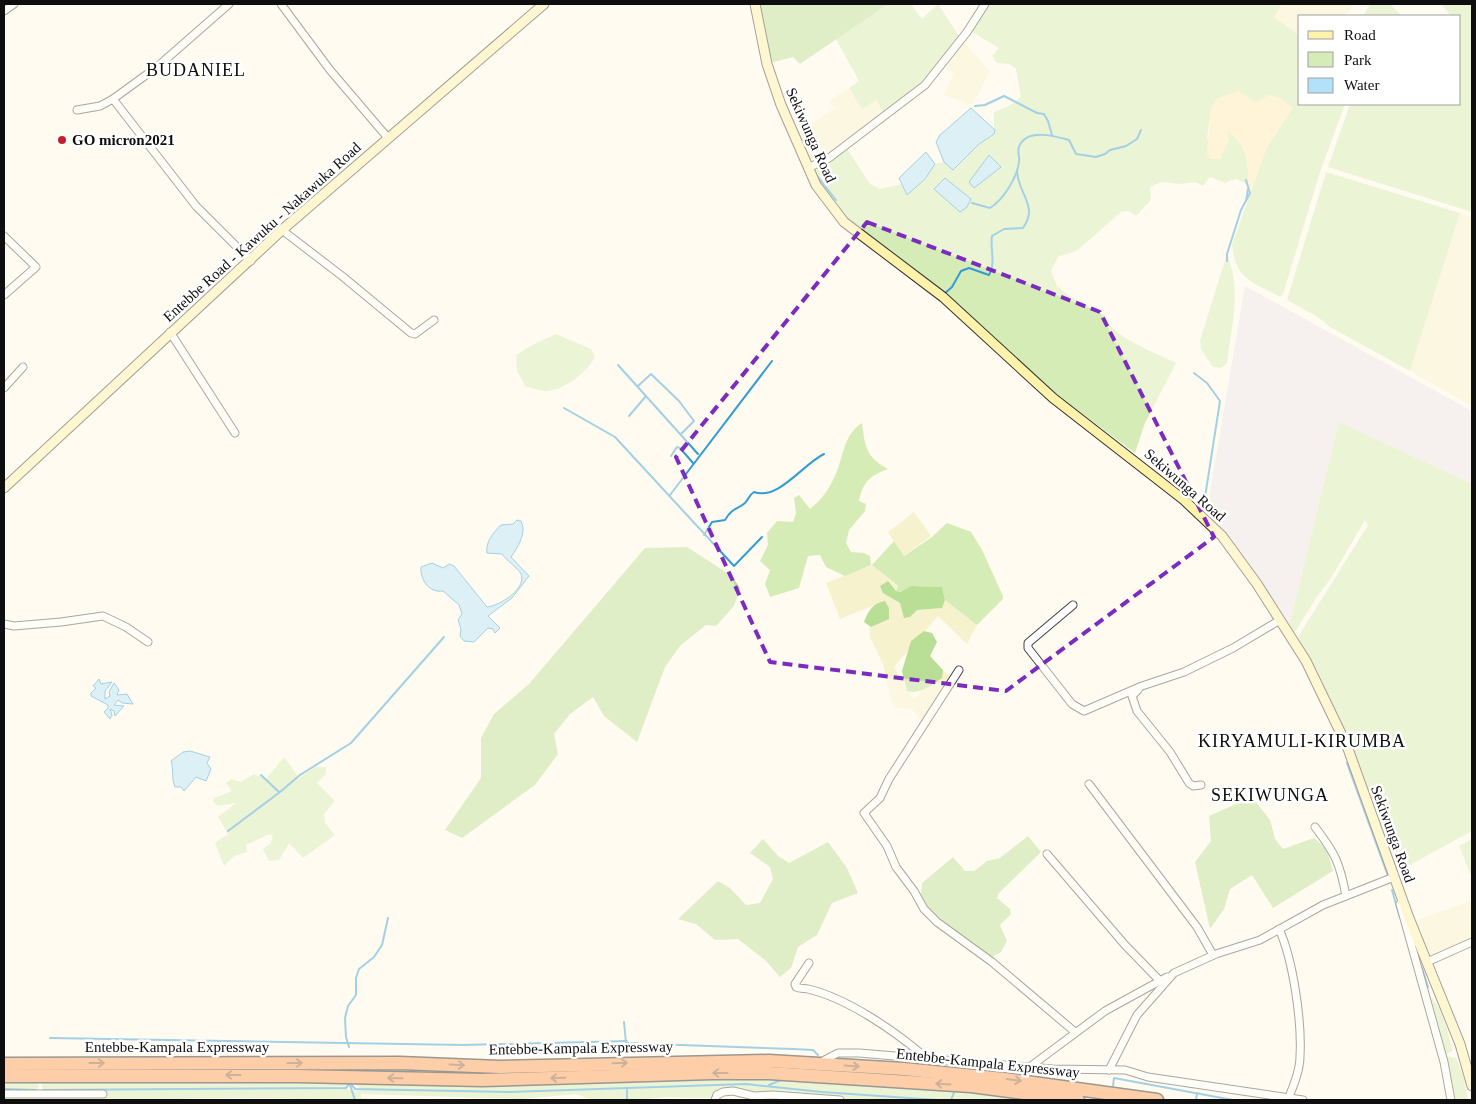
<svg xmlns="http://www.w3.org/2000/svg" width="1476" height="1104" viewBox="0 0 1476 1104" font-family="Georgia,serif">
<rect width="100%" height="100%" fill="#fffbf0"/>
<path fill="#ece2ed" d="M1245 286 1472 411V484L1339 423 1289 627 1206 516Z"/>
<g fill="#f7f2ce">
<path d="M1282 4H1354L1346 16H1300V36L1274 17Z"/>
<path d="M964 42 990 72 972 105 944 95 954 73 945 69Z"/>
<path d="M849 88 862 109 876 100 884 113 831 150 808 163 796 134 835 108 829 101Z"/>
<path d="M1460 213 1472 217V406L1410 371Z"/>
<path d="M914 512 931 536 903 556 888 532Z"/>
<path d="M872 565 898 587 888 596 900 603 910 617 917 610 941 608 945 600 977 625 967 644 938 616 894 667 913 699 944 671 952 678 923 724 912 709 895 708 891 702 883 664 870 637 869 628 889 618V608L885 601 840 619 826 583Z"/>
<path d="M1472 900V940L1432 957 1415 921Z"/>
</g>
<g fill="#d5ecb7">
<path d="M888 4H911L922 19 938 4 959 36 927 79 884 113 876 100 862 109 849 88 859 81 836 39Z"/>
<path d="M989 4H1282L1274 17 1300 36V104H1345L1320 172 1283 294 1280 297C1252 281 1236 281 1232 245L1266 149 1292 108 1269 95 1257 103C1244 94 1233 94 1218 98L1211 109 1207 139 1225 148 1229 140 1226 130C1247 144 1249 161 1248 186 1239 178 1235 177 1225 183L1210 177 1203 186 1195 182 1180 184 1161 182 1150 187 1151 200 1136 216 1129 211 1121 212 1078 250 1058 257 1051 271 1057 286 1068 295 1105 315C1108 336 1157 353 1176 363L1145 423 1135 453 1065 401 850 223 823 189 811 169 847 149 870 184 880 189 901 184 907 195 925 179 935 164 944 162 954 170 979 144 994 134V112L1009 106 1021 97 1016 69 1009 64 997 63 992 56 999 48 972 32Z"/>
<path d="M1370 4H1390L1402 16H1363Z"/>
<path d="M1441 4H1472V212L1328 167 1350 104H1460V16H1451Z"/>
<path d="M1326 172 1460 213 1410 371 1330 327 1318 317 1287 300Z"/>
<path d="M1227 254C1242 294 1232 322 1227 363L1221 368 1213 367 1201 349 1200 340Z"/>
<path d="M556 334 591 349 595 357C587 372 567 388 549 391 543 392 533 388 526 387L517 371 516 355 534 344Z"/>
<path d="M1339 422 1472 484V831L1397 872 1364 777 1317 670 1301 646 1298 637 1368 525 1365 520 1331 578 1316 598 1293 635 1289 627Z"/>
<path d="M862 423C865 447 866 457 888 469 870 476 863 481 859 501L866 504 865 511 849 530 846 543 851 552 864 553 870 556 871 565 845 576 826 567 820 555 808 556 799 588 770 597 765 584 770 570 760 561 768 545 767 533 777 521 793 522 796 513 794 498 799 495 810 509C823 499 831 486 837 471 844 453 844 435 862 423Z"/>
<path d="M947 523 971 532 982 550 1003 596V599L977 625 945 600 942 587 912 586 902 592 896 591 898 586 872 565 894 541 904 556 932 537Z"/>
<path d="M284 757 299 778 315 767H326V774L317 783 335 801 324 814 325 823 335 835 303 858 289 843 279 860 269 861 263 849 270 844 273 837 270 834 246 845 247 852 234 856 224 866 215 843 228 834 218 817 236 803 218 806 213 802 214 798 232 791 226 783 231 779 241 782 254 774 257 776 261 775 266 779Z"/>
<path d="M1472 839V878L1459 846Z"/>
<path d="M1431 997C1443 1009 1448 1034 1453 1051L1446 1054Z"/>
<path d="M1446 1056 1456 1058 1464 1078 1468 1100H1456Z"/>
<path d="M742 1078 901 1085 1041 1100H851C811 1091 771 1100 732 1088L713 1098 662 1097 643 1100H592L576 1094 522 1099 361 1094V1098L388 1100 235 1098 103 1100V1092L44 1093 41 1082H347L348 1090 359 1091V1087L352 1081Z"/>
<path d="M38 1082 40 1093H4V1083Z"/>
</g>
<g fill="#b9de95">
<path d="M758 4H888L800 64 793 57 770 63Z"/>
<path d="M687 547 732 576 740 588 734 606 716 626 706 625 680 646 665 667 637 742 604 716 593 697 570 714 554 734 558 754 535 785 462 838 445 830 481 778V738L494 714 529 684 645 548Z"/>
<path d="M888 581 896 591 901 592 911 586 942 587 945 600 942 608 917 610 910 617 904 618 900 603 883 593 880 586Z"/>
<path d="M885 601 889 608V619L871 627 864 622C868 611 873 603 885 601Z"/>
<path d="M924 631 932 633 937 642 930 656 943 670 942 678C931 685 920 695 907 691L902 671 911 641Z"/>
<path d="M1252 797 1270 820 1275 839 1283 849 1314 838 1327 850 1333 871 1273 908 1252 875 1230 889 1224 909 1210 929 1195 862 1211 841 1209 816Z"/>
<path d="M1028 836 1041 852 999 893 997 898 1010 909 1011 914 1000 925 1007 941 1001 952 992 957C975 946 928 918 922 899 920 895 922 888 922 883L953 857 965 871H974L987 861 1000 858Z"/>
<path d="M763 839 778 856 789 863 828 842 847 868 858 893 832 903 817 935 798 947 791 968 780 977 765 960 738 939 715 940 696 924 678 919 718 881 730 888 746 905 760 903 773 879 770 867 750 853Z"/>
</g>
<path fill="#feebb9" d="M1238 91 1257 103 1269 95 1278 97 1292 107 1266 149 1251 190C1247 185 1248 181 1248 175 1248 156 1243 141 1226 131L1229 140 1220 159H1210L1207 154 1211 109 1218 98Z"/>
<g fill="#b1e2fa" stroke="#349cd5">
<path d="M971 108 995 130 994 134 979 144 953 170 944 162 936 142 940 135Z"/>
<path d="M926 152 935 164 925 179 907 195 899 178Z"/>
<path d="M989 155 1001 167 974 188 969 182Z"/>
<path d="M945 178 971 199 967 207 960 212 934 189Z"/>
<path d="M517 520 521 521C527 533 518 547 511 557L529 576 512 598 488 616 500 628 495 633 493 629 488 628 474 642 464 641 460 636 461 629 458 620 462 614 459 605 443 591C429 593 420 580 421 567L432 563 443 568 449 564 454 566 487 607C499 606 527 589 521 574 518 568 507 561 502 554L487 553C485 542 494 532 501 525L513 524Z"/>
<path d="M99 679 101 684 112 682 105 691V699L110 696 109 692 114 683 119 690 117 695 127 694 133 704 122 703 118 700 114 705 124 706 115 716 114 711 110 709 112 715 110 719 104 712 108 708V705L91 696V693L96 688 93 686Z"/>
<path d="M190 751 210 757 207 763 211 769 206 781 196 777 184 791 181 787H175C171 777 174 770 171 761L183 752Z"/>
</g>
<g fill="none" stroke-linecap="round" stroke-linejoin="round">
<g stroke="#349cd5" stroke-width="2">
<path d="M975 106 985 105 1004 96 1037 113 1044 114 1048 121 1052 135"/>
<path d="M817 176 836 200"/>
<path d="M1246 201 1248 189"/>
<path d="M972 203 990 208C1003 200 1017 178 1019 162 1020 157 1017 151 1019 147 1026 128 1055 136 1069 140L1076 154 1096 157 1105 154 1110 150 1126 146 1137 139 1141 130"/>
<path d="M1227 261V254L1241 210 1250 193 1246 180"/>
<path d="M944 294 952 287 961 271 969 268 989 275C996 264 990 249 992 236L1004 229 1023 228C1039 206 1018 194 1017 171"/>
<path d="M618 365 698 454"/>
<path d="M1194 373 1207 383 1220 401 1205 497 1200 506"/>
<path d="M638 386 651 374 679 401 694 421 681 434"/>
<path d="M564 408 615 437 734 566 762 537"/>
<path d="M629 416 646 396"/>
<path d="M671 456 677 447 680 448 693 463"/>
<path d="M670 495 772 361"/>
<path d="M704 535 712 522 725 520C733 507 737 510 745 503 749 499 749 495 754 492 778 501 803 464 824 454"/>
<path d="M1347 763 1388 876"/>
<path d="M261 775 279 792"/>
<path d="M228 831 280 792 300 775 351 743 444 637"/>
<path d="M1392 890 1400 918"/>
<path d="M1419 953 1421 960"/>
<path d="M1422 968 1428 987"/>
<path d="M624 1022 627 1053"/>
<path d="M50 1038 464 1045 627 1041"/>
<path d="M627 1043 793 1049 813 1050 818 1055"/>
<path d="M349 1047 346 1037 345 1018 348 1006 356 995V978L359 969 374 957 382 945 388 918"/>
<path d="M350 1083 355 1089 509 1092 746 1084 822 1092 938 1100"/>
<path d="M350 1085 355 1100"/>
<path d="M769 1085 781 1080"/>
<path d="M1113 1086 1114 1078 1233 1100"/>
<path d="M4 1089 36 1090"/>
<path d="M43 1090 346 1088 350 1083"/>
<path d="M627 1100V1089"/>
<path d="M951 1100 955 1090"/>
<path d="M1196 1100 1197 1093"/>
</g>
<defs>
<g id="minor">
<path d="M281 4 330 70 388 138"/>
<path d="M4 11 14 4"/>
<path d="M113 99 157 67 229 4"/>
<path d="M77 110 100 106 113 99 196 206 251 261"/>
<path d="M808 168 829 158 925 85 967 32 985 4"/>
<path d="M282 230 342 276 411 333 415 334 434 320"/>
<path d="M4 236 36 267 4 295"/>
<path d="M170 332 235 433"/>
<path d="M4 388 23 367"/>
<path d="M1073 605 1028 643V648L1072 704 1084 711 1142 686 1184 672 1233 648 1280 620"/>
<path d="M4 624 14 626 61 622 103 616 126 627 148 642"/>
<path d="M959 670 889 779 880 798 864 813 887 846 896 867 914 891 924 909 937 922 992 962 1075 1032"/>
<path d="M1138 690 1132 696 1137 711 1170 752 1189 783 1193 786 1201 785"/>
<path d="M1089 784 1197 927 1213 955"/>
<path d="M1315 827C1335 853 1340 863 1346 896"/>
<path d="M1047 854 1125 945 1160 981"/>
<path d="M1400 904 1444 1062 1451 1100"/>
<path d="M1279 929C1293 959 1302 1022 1300 1056 1300 1070 1294 1084 1289 1097"/>
<path d="M1427 962 1472 942"/>
<path d="M809 963 795 984 796 987C800 989 804 988 808 989 847 998 895 1031 925 1057"/>
<path d="M819 1063 838 1053H859L1053 1069 1125 1070 1148 1077 1303 1100"/>
<path d="M1031 1066 1105 1011 1167 977"/>
<path d="M1109 1070 1137 1015 1174 973 1216 954 1260 940 1323 905 1394 877 1395 881"/>
<path d="M4 1094H103"/>
<path d="M715 1100 717 1095 723 1092 733 1091 754 1096 773 1095 840 1100"/>
</g>
<g id="secondary">
<path d="M755 4 767 64 781 105 816 185 844 222 943 297 1053 398 1184 500 1222 536 1257 584 1306 661 1347 746 1409 918 1460 1044 1472 1086"/>
<path d="M4 488 282 230 544 4"/>
</g>
<g id="motorway">
<path d="M4 1064 400 1063 500 1067 769 1061 904 1069 1004 1079 1157 1100"/>
<path d="M4 1076H297L482 1080 713 1073H769L971 1086 1078 1100"/>
</g>
</defs>
<use href="#minor" stroke="#414141" stroke-width="9"/>
<use href="#secondary" stroke="#303030" stroke-width="11"/>
<use href="#motorway" stroke="#1f1f1f" stroke-width="15"/>
<use href="#minor" stroke="#fff" stroke-width="7"/>
<use href="#secondary" stroke="#fff2ab" stroke-width="9"/>
<use href="#motorway" stroke="#fc9751" stroke-width="12"/>
</g>
<defs><path id="oneway-shaft" d="M-6 0H5M1.5-3L5.5 0L1.5 3" fill="none" stroke-width="1.6" stroke-linecap="round" stroke-linejoin="round" transform="scale(1.25)"/></defs>
<g stroke="#915933">
<use href="#oneway-shaft" transform="translate(97 1063)"/>
<use href="#oneway-shaft" transform="translate(295 1063)"/>
<use href="#oneway-shaft" transform="translate(620 1063) rotate(-2)"/>
<use href="#oneway-shaft" transform="translate(457 1065) rotate(3)"/>
<use href="#oneway-shaft" transform="translate(852 1066) rotate(4)"/>
<use href="#oneway-shaft" transform="translate(720 1073) rotate(-180)"/>
<use href="#oneway-shaft" transform="translate(233 1075) rotate(-180)"/>
<use href="#oneway-shaft" transform="translate(395 1078) rotate(-179)"/>
<use href="#oneway-shaft" transform="translate(558 1078) rotate(179)"/>
<use href="#oneway-shaft" transform="translate(1014 1080) rotate(8)"/>
<use href="#oneway-shaft" transform="translate(943 1084) rotate(-176)"/>
</g>
<path d="M0 0H1476V1104H0ZM867 222 1100 312 1214 537 1006 691 770 662 676 457Z" fill="#fffbf0" fill-opacity=".55" fill-rule="evenodd"/>
<path fill="none" stroke="#7b2cbf" stroke-width="4" stroke-dasharray="10 6" stroke-linejoin="round" d="M867 222 1100 312 1214 537 1006 691 770 662 676 457Z"/>
<circle fill="#c71e2e" stroke="#fff" stroke-width="2" cx="62" cy="140" r="5"/>
<g text-anchor="middle" dominant-baseline="central" stroke-width="5" stroke-linejoin="round" paint-order="stroke">
<g font-size="15" fill="#0e0e0e" stroke="#fff">
<text transform="translate(811 135) rotate(66)">Sekiwunga Road</text>
<text transform="translate(262 232) rotate(-42)">Entebbe Road - Kawuku - Nakawuka Road</text>
<text transform="translate(1185 485) rotate(41)">Sekiwunga Road</text>
<text transform="translate(1393 834) rotate(70)">Sekiwunga Road</text>
<text x="177" y="1047">Entebbe-Kampala Expressway</text>
<text transform="translate(581 1048) rotate(-1)">Entebbe-Kampala Expressway</text>
<text transform="translate(988 1063) rotate(6)">Entebbe-Kampala Expressway</text>
</g>
<g font-size="15" font-weight="bold" fill="#0e0e0e" stroke="#fff" text-anchor="start">
<text x="72" y="140">GO micron2021</text>
</g>
<g font-size="18" letter-spacing="1" fill="#0e0e0e" stroke="#fff">
<text x="196" y="70">BUDANIEL</text>
<text x="1302" y="741">KIRYAMULI-KIRUMBA</text>
<text x="1270" y="795">SEKIWUNGA</text>
</g>
</g>
<rect width="1476" height="1104" fill="none" stroke="#0e0e0e" stroke-width="10"/>
<rect x="1298" y="15" width="162" height="90" fill="#ffffff" stroke="#9f9f9f"/>
<rect x="1308" y="31" width="25" height="8" fill="#fff2ab" stroke="#9f9f9f"/>
<text x="1344" y="40" font-size="15" fill="#0e0e0e">Road</text>
<rect x="1308" y="52" width="25" height="15" fill="#d5ecb7" stroke="#9f9f9f"/>
<text x="1344" y="65" font-size="15" fill="#0e0e0e">Park</text>
<rect x="1308" y="78" width="25" height="15" fill="#b1e2fa" stroke="#9f9f9f"/>
<text x="1344" y="90" font-size="15" fill="#0e0e0e">Water</text>
</svg>
